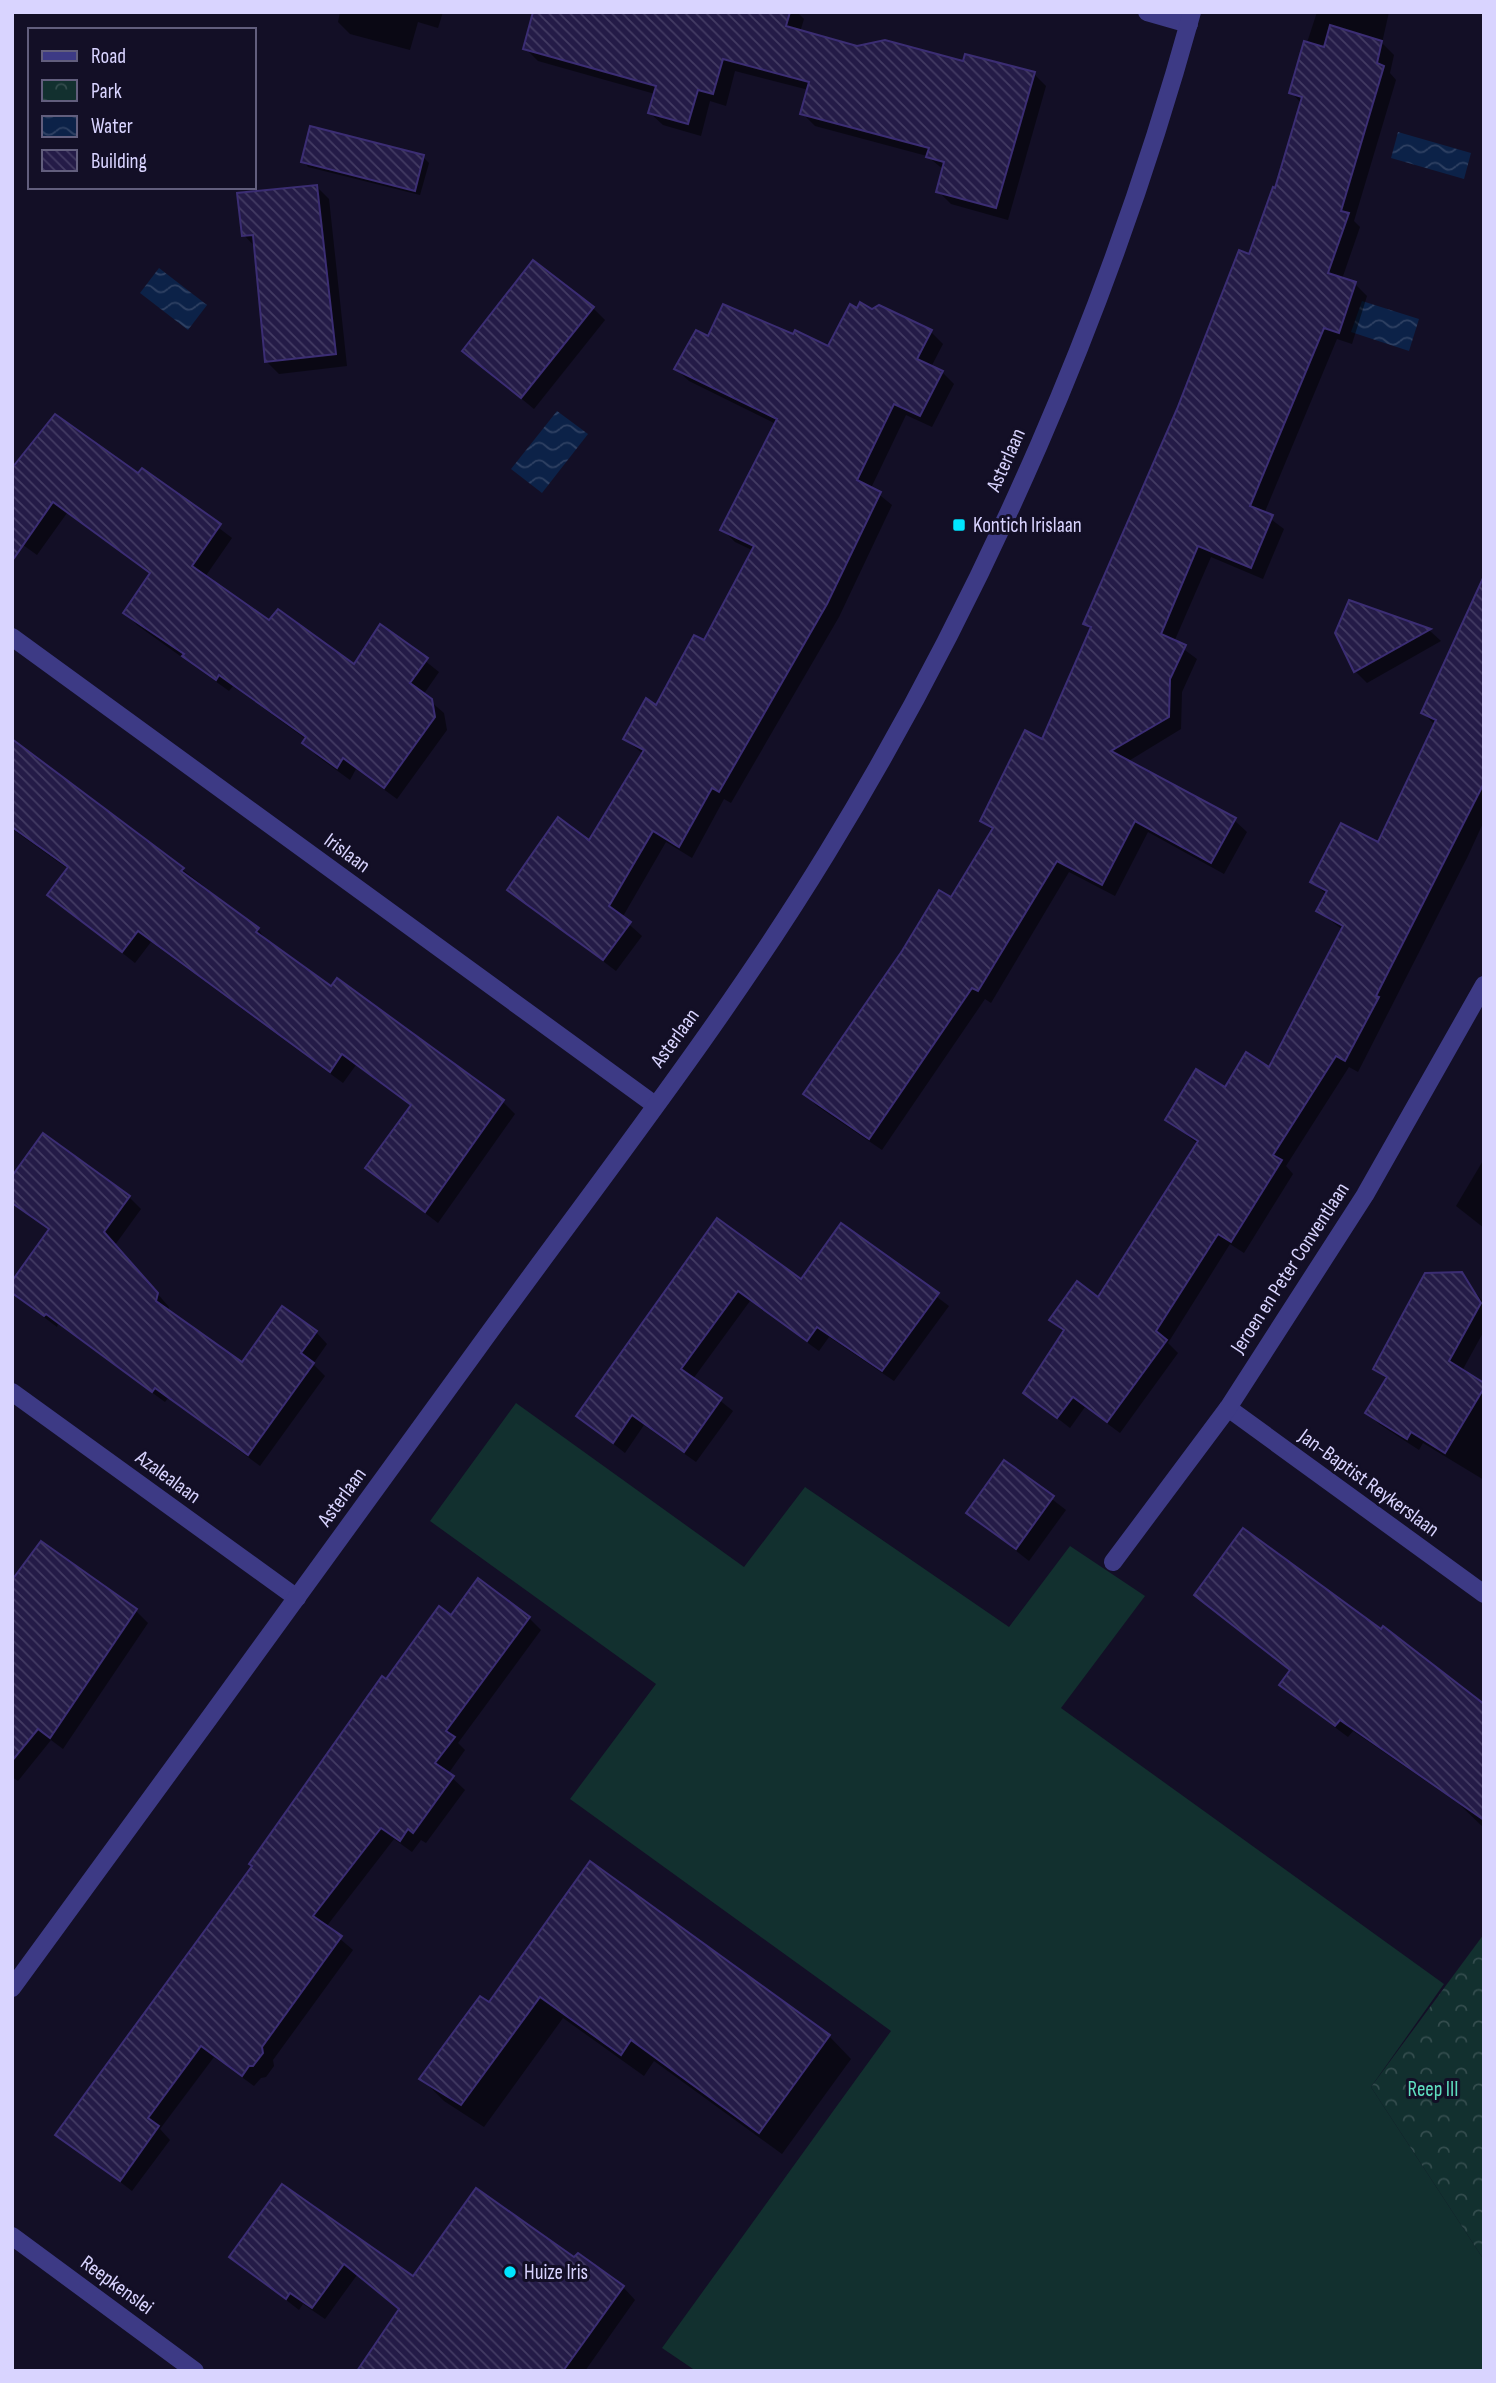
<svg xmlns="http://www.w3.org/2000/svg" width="1496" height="2383" viewBox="0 0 1496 2383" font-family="'Sofia Sans Condensed',sans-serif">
<defs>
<pattern id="park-crowns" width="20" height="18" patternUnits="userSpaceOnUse" patternTransform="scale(1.75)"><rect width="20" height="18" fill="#12302f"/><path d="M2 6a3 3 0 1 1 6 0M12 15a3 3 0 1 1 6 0" fill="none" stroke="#344d4e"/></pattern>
<pattern id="water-waves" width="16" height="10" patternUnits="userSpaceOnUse" patternTransform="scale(1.75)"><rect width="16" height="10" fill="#0c2248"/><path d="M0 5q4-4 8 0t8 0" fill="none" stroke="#2f4163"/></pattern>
<pattern id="building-back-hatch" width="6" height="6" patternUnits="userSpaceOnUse" patternTransform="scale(1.75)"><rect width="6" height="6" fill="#241b47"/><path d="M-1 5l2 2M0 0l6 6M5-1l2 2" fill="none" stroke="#433b63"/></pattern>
</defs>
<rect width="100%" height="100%" fill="#130f26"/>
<path fill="#12302f" d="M516 1403 744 1567 805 1487 1009 1627 1070 1546 1145 1596 1061 1708 1444 1984 1371 2087 1484 2260V2371H696L662 2348 891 2031 570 1799 656 1684 430 1521Z"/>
<path fill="url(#park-crowns)" d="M1484 1934V2260L1371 2087Z"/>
<g fill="url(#water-waves)">
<path d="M1398 132 1471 153 1464 179 1391 158Z"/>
<path d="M159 268 207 305 188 330 140 293Z"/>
<path d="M1362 301 1419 319 1409 351 1351 332Z"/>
<path d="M557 411 588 434 542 493 511 469Z"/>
</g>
<g fill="#0007">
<path d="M340 12H443L438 28 418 22 410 50 350 34 338 22Z"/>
<path d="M535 12H797L804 19 800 32 857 47 1034 74 1046 86 1008 220 951 204 938 191 944 170 927 156 815 126 802 113 809 90 735 71 726 106 710 101 701 136 663 125 650 113 655 94 538 61 525 48Z"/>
<path d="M1317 12H1389L1382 43 1394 55 1390 73 1396 80 1354 221 1360 227 1342 279 1355 284 1367 296 1352 344 1337 339 1264 514 1284 529 1263 579 1211 557 1174 642 1197 659 1182 692 1181 729 1127 762 1234 820 1247 832 1224 874 1148 832 1115 896 1069 872 991 1003 985 999 882 1150 817 1106 805 1094 951 899 993 831 982 821 1043 741 1091 630 1085 623 1250 256 1276 190 1302 104 1291 92Z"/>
<path d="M423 157 429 163 420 195 308 167 303 161Z"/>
<path d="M317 187 329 199 347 366 279 374 267 362 256 248 244 235Z"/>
<path d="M593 308 605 320 534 409 464 351Z"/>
<path d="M931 332 943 344 931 367 942 372 954 384 932 427 906 415 871 488 892 505 839 617 731 803 724 799 692 858 666 842 622 918 642 936 616 971 509 890 590 842 643 754 625 739 657 707 705 643 754 551 735 542 722 529 776 424 689 381 676 369 709 339 793 336 829 348Z"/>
<path d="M143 470 232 538 205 577 270 623 354 667 381 626 439 672 423 695 444 713 447 730 397 799 356 769 350 780 317 756 304 743 307 740 233 686 229 691 137 625 125 612 151 575 67 513 37 555 12 537V471L139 476Z"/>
<path d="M1484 576V821L1467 858 1358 1072 1349 1067 1286 1166 1293 1174 1244 1253 1230 1244 1168 1343 1178 1353 1120 1433 1085 1407 1070 1428 1025 1393 1064 1333 1052 1320 1099 1299 1198 1144 1167 1120 1270 1069 1343 930 1318 911 1327 895 1312 882 1379 845 1435 725 1423 713Z"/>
<path d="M1350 602 1430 631 1441 641 1367 683 1355 671Z"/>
<path d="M12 742 182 869 258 929 269 944 331 989 503 1102 515 1114 438 1223 367 1168 412 1107 356 1065 343 1083 151 942 135 963 49 895 68 869 12 829Z"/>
<path d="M1484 1159V1228L1456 1206Z"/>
<path d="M12 1179 129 1197 141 1209 115 1245 169 1307 168 1312 242 1365 316 1332 327 1344 313 1364 325 1376 260 1466 168 1398 165 1402 58 1324 57 1327 12 1293 50 1231 12 1204Z"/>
<path d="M717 1220 801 1281 842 1226 949 1306 894 1381 829 1337 819 1351 750 1301 693 1379 733 1411 696 1462 644 1425 625 1453 578 1416Z"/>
<path d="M1461 1274 1484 1303V1331L1462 1371 1484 1385V1480L1423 1443 1419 1450 1379 1424 1367 1412 1387 1380 1376 1368Z"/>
<path d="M1004 1462 1066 1510 1029 1561 968 1513Z"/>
<path d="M12 1583 135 1610 148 1623 63 1749 51 1740 18 1781 12 1777Z"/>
<path d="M1197 1595 1484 1706V1828L1459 1804 1353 1731 1348 1737 1294 1697 1281 1685 1291 1672Z"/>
<path d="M452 1617 529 1618 541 1630 458 1743 465 1750 448 1774 465 1790 426 1843 421 1840 412 1852 394 1839 326 1927 353 1950 273 2060 274 2066 266 2077 261 2078 254 2086 214 2057 160 2129 170 2140 132 2191 58 2134 386 1681Z"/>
<path d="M590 1863 829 2036 851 2059 782 2154 654 2061 644 2076 563 2018 484 2127 444 2101 422 2079 489 2005Z"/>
<path d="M282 2186 414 2278 574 2260 623 2287 635 2300 585 2371H364L401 2310 357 2275 325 2319 303 2304 299 2310 231 2257Z"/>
</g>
<g fill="url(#building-back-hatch)" stroke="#3b2d73" stroke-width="2">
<path d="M533 12H790L786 26 857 46 885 40 963 61 965 54 1035 72 996 208 936 192 944 162 926 157 929 148 800 114 809 82 723 59 713 94 698 90 688 124 648 113 656 86 523 49Z"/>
<path d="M1330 25 1382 41 1377 63 1384 66 1341 211 1349 213 1328 273 1356 282 1339 333 1324 328 1250 506 1273 515 1251 568 1198 546 1161 634 1186 645 1170 679 1169 717 1111 751 1236 818 1211 863 1135 821 1102 885 1057 861 978 991 972 988 869 1139 803 1094 902 951 939 890 951 897 993 828 980 821 1025 730 1042 739 1091 627 1083 624 1177 409 1239 250 1249 254 1273 187 1275 188 1302 97 1289 93 1304 41 1324 47Z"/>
<path d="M310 126 424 155 415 191 301 162Z"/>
<path d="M317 185 336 354 265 362 253 235 242 236 237 193Z"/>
<path d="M533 260 594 307 521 398 462 351Z"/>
<path d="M860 302 872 309 879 305 932 330 917 359 943 371 920 416 894 404 857 480 881 492 827 604 719 792 712 788 679 847 653 831 609 906 631 922 603 960 507 890 558 817 589 840 644 750 623 739 646 698 656 705 694 635 704 640 754 546 720 530 777 419 674 369 696 330 708 336 723 304 793 334 795 330 828 346 850 304 857 308Z"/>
<path d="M55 414 138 473 142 468 221 524 192 566 269 620 278 609 354 664 380 624 428 658 410 683 432 699 435 717 384 788 343 758 337 768 302 743 306 737 219 675 216 680 182 656 184 654 123 613 150 573 53 502 12 561V468Z"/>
<path d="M1484 576V783L1376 996 1379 997 1345 1061 1336 1056 1273 1155 1282 1160 1231 1242 1218 1234 1156 1331 1167 1340 1107 1422 1073 1397 1057 1418 1023 1393 1064 1330 1049 1320 1077 1281 1098 1297 1198 1141 1165 1120 1196 1069 1225 1087 1246 1052 1269 1067 1343 926 1316 911 1327 891 1310 882 1341 823 1378 842 1436 720 1421 713Z"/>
<path d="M1349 600 1431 629 1354 672 1335 633Z"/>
<path d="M12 739 184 868 181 871 259 928 256 932 331 986 337 978 504 1100 425 1212 365 1168 411 1105 342 1054 330 1072 138 931 122 952 47 895 68 867 12 827Z"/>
<path d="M43 1133 130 1196 104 1232 158 1293 156 1301 242 1362 282 1306 317 1331 301 1353 314 1363 248 1455 155 1388 152 1392 46 1314 44 1316 12 1293V1281L49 1229 12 1203V1176Z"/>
<path d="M717 1218 801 1279 841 1223 939 1293 882 1371 817 1327 807 1341 738 1291 681 1369 722 1398 684 1452 632 1415 613 1443 576 1416Z"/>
<path d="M1462 1272 1481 1303 1449 1361 1484 1383V1388L1445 1453 1411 1432 1407 1439 1365 1413 1387 1377 1373 1369 1425 1273Z"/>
<path d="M1004 1460 1054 1496 1016 1549 966 1513Z"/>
<path d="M1243 1528 1381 1629 1383 1626 1484 1704V1820L1340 1720 1335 1726 1279 1685 1290 1670 1194 1595Z"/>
<path d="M41 1541 137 1609 50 1738 38 1729 12 1761V1580Z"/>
<path d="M478 1578 530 1617 446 1731 455 1737 435 1763 454 1776 413 1833 408 1829 400 1841 381 1828 313 1916 342 1936 262 2047 263 2053 253 2066H249L242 2076 201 2046 148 2118 159 2126 120 2181 55 2135 252 1866 249 1864 382 1676 386 1679 439 1606 451 1615Z"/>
<path d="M590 1861 830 2035 759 2133 631 2040 621 2055 540 1997 461 2105 419 2079 480 1996 489 2002Z"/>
<path d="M282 2184 413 2276 476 2188 574 2257 578 2253 624 2286 563 2371H357L399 2309 344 2264 312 2308 290 2293 286 2299 229 2257Z"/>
</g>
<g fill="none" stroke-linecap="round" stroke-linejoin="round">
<g stroke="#3d3a85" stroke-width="18">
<path d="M1147 12 1189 24"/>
<path d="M12 637 655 1105"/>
<path d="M12 1392 297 1598"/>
<path d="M1228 1408 1484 1594"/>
<path d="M1113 1562 1228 1408 1365 1195 1484 985"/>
<path d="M12 1988C168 1775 323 1562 478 1348 596 1185 722 1025 827 853 986 593 1111 306 1192 12"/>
<path d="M12 2236 195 2371"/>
</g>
</g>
<g fill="#00e5ff" stroke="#130f26" stroke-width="2.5">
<rect x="952" y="518" width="14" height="14" rx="3.5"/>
<circle cx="510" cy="2272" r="7"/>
</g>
<g text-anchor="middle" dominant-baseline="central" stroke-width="6" stroke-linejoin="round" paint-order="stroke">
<g font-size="21" fill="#d9d4ff" stroke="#130f26">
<text transform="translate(1006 460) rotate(-66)">Asterlaan</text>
<text transform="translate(347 853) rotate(36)">Irislaan</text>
<text transform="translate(675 1038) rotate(-54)">Asterlaan</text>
<text transform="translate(1290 1268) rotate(-57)">Jeroen en Peter Conventlaan</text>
<text transform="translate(168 1477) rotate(36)">Azalealaan</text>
<text transform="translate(1369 1483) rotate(36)">Jan-Baptist Reykerslaan</text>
<text transform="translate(342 1497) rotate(-54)">Asterlaan</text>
<text transform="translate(117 2285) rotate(36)">Reepkenslei</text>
</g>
<g font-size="21" fill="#d9d4ff" stroke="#130f26" text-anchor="start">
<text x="973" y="525">Kontich Irislaan</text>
<text x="524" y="2272">Huize Iris</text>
</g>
<g font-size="21" fill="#5fe0c0" stroke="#130f26">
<text x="1433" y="2089">Reep III</text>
</g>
</g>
<rect width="1496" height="2383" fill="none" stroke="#d9d4ff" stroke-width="28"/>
<rect x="28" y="28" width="228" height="161" fill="#130f26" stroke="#625e7d" stroke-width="2"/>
<rect x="42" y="51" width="35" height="10" fill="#3d3a85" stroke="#625e7d" stroke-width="2"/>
<text x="91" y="63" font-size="21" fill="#d9d4ff">Road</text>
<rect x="42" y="80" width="35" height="21" fill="url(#park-crowns)" stroke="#625e7d" stroke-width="2"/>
<text x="91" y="98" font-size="21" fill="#d9d4ff">Park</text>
<rect x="42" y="116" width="35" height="21" fill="url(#water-waves)" stroke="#625e7d" stroke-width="2"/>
<text x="91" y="133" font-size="21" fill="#d9d4ff">Water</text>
<rect x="42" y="150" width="35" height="21" fill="url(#building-back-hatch)" stroke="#625e7d" stroke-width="2"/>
<text x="91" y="168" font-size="21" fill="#d9d4ff">Building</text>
</svg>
